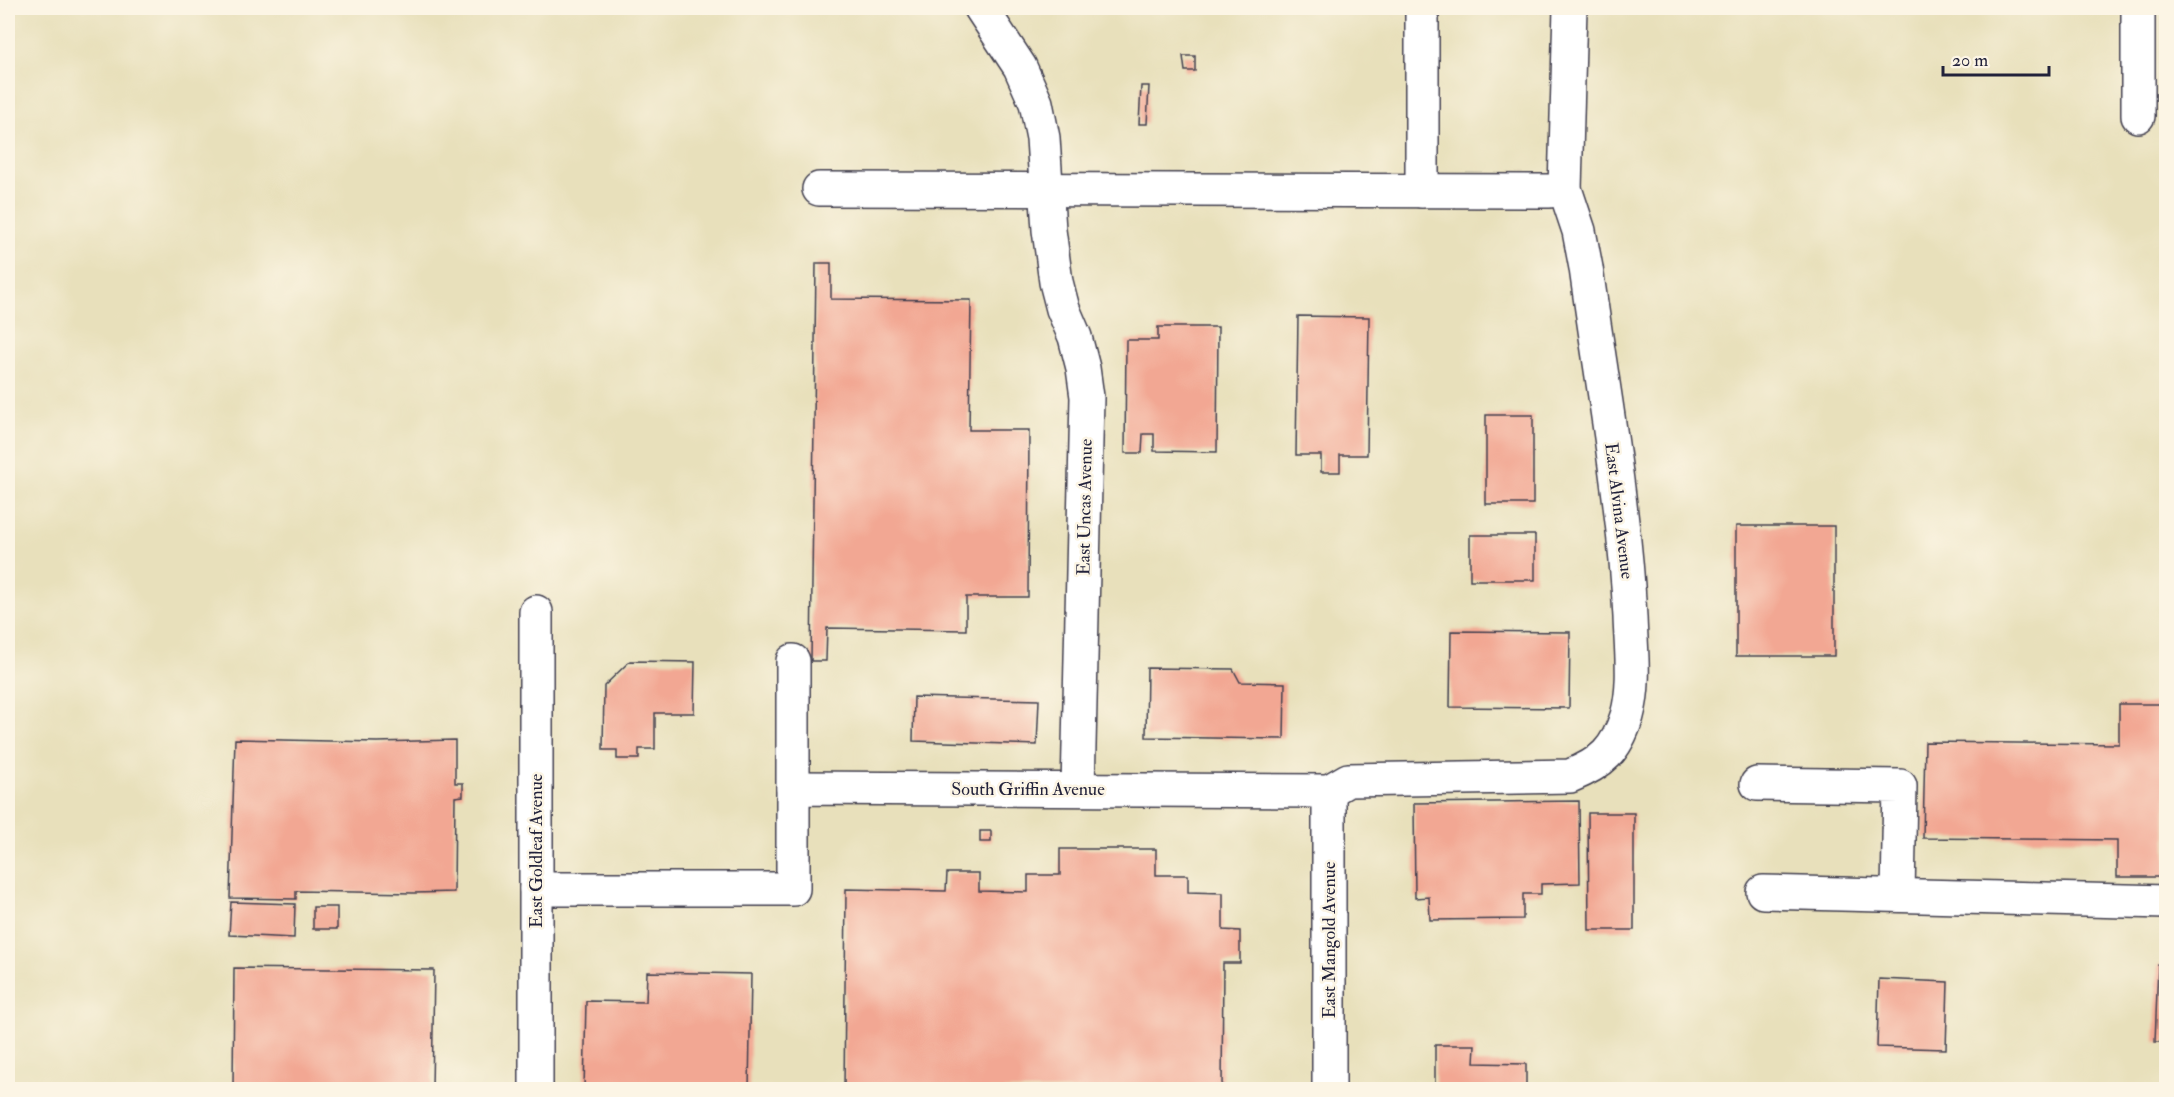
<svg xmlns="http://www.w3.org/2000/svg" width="2174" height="1097" viewBox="0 0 2174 1097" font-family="'IM FELL Double Pica',serif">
<rect width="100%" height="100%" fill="#fcf5e5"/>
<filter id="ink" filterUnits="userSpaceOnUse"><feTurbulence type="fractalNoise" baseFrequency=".0167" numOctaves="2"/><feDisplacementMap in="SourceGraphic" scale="12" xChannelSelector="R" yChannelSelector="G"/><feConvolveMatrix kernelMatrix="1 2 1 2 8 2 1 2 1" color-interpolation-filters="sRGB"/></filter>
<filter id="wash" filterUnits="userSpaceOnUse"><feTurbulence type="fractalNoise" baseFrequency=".008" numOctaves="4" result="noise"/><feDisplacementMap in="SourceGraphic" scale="24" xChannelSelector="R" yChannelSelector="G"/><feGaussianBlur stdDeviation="1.35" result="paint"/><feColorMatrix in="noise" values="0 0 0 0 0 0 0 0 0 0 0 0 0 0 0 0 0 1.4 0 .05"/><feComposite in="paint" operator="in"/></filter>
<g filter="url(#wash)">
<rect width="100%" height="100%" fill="#e8e0bb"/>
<g id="blocks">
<g fill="#f2a793">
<path d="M1183 56H1195V71H1185Z"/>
<path d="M1141 86H1149L1147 124H1139Z"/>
<path d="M816 263H831V299L971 300 969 430H1029L1028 597H966V630L827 628 826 661H811Z"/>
<path d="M1298 316 1369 317 1367 455H1340V472H1321V455H1296Z"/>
<path d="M1158 327H1218L1217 452 1154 451V434H1143L1142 453H1125L1126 340H1158Z"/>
<rect x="1486" y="415" width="47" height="89"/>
<rect x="1736" y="526" width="98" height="130"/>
<rect x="1470" y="535" width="65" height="45"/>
<path d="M1451 631 1570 632 1569 708 1450 707Z"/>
<path d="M630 661 695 662 694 713H655V749H639V759H617V750H603L604 686Z"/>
<path d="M1147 668 1233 669 1240 682 1285 683 1284 739 1146 737Z"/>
<path d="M914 697 1039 700 1037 745 913 741Z"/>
<path d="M2119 704H2166V877H2117V840L1923 838 1925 742 2119 744Z"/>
<path d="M235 739 377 742 455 740V783H463V796L455 797 454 892 414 893 296 891V899L230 898Z"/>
<path d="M1579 801 1580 883 1541 884V894H1523V919L1430 920 1429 897 1415 898 1414 803Z"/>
<path d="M1588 813H1634V930H1589Z"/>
<rect x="980" y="831" width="11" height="11"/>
<path d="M1060 849H1156V875H1188V892L1223 893V930L1240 931V963H1223L1222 1090H844L846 889 946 891 947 873H979V891L1028 892V875H1060Z"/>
<path d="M231 902 295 904 294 938 229 935Z"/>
<rect x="313" y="907" width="24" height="22"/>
<path d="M2158 965H2166V1042H2155Z"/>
<path d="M234 968 434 970 432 1090H233Z"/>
<path d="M647 972 751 974 749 1090H584L586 1001 646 1002Z"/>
<path d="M1879 979 1948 982 1946 1049 1877 1047Z"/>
<path d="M1435 1045H1475L1474 1063 1526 1064V1090H1435Z"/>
</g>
</g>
</g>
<g filter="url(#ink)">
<use href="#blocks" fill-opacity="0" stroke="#403e4e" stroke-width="1.5"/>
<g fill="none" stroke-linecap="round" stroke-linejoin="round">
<defs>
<g id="minor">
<path d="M981 8 1020 67 1036 103 1043 138 1049 230 1056 282 1063 309 1075 337 1083 368 1087 397 1078 789"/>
<path d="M1422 8V191"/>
<path d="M2138 8V116"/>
<path d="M819 189 1550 191 1565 189"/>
<path d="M793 661V788"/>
<path d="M1757 784 1900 786 1898 895"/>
<path d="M536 889H793V788L1329 791 1348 780 1570 776C1602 763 1616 751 1627 716 1636 684 1631 650 1630 617 1624 500 1602 384 1586 268L1579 231 1565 189 1570 8"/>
<path d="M1763 892 2166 902"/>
<path d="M536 1090V612"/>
<path d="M1329 1090V791"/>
</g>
</defs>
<use href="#minor" stroke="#403e4e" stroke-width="36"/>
<use href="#minor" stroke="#fff" stroke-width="33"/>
</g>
</g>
<g text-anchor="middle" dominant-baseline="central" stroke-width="5" stroke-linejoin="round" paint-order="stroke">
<g font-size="18" fill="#22223b" stroke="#fcf5e5">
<text transform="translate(1085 507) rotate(-89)">East Uncas Avenue</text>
<text transform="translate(1619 511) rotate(83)">East Alvina Avenue</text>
<text x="1028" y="789">South Griffin Avenue</text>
<text transform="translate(536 851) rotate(-90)">East Goldleaf Avenue</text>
<text transform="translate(1329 940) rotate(-90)">East Mangold Avenue</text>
</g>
</g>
<rect width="2174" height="1097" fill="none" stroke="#fcf5e5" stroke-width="30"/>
<path d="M1943 66v9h106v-9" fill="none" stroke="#22223b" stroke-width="3"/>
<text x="1952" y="66" font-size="18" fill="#22223b" stroke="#fcf5e5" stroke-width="4.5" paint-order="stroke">20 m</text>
</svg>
